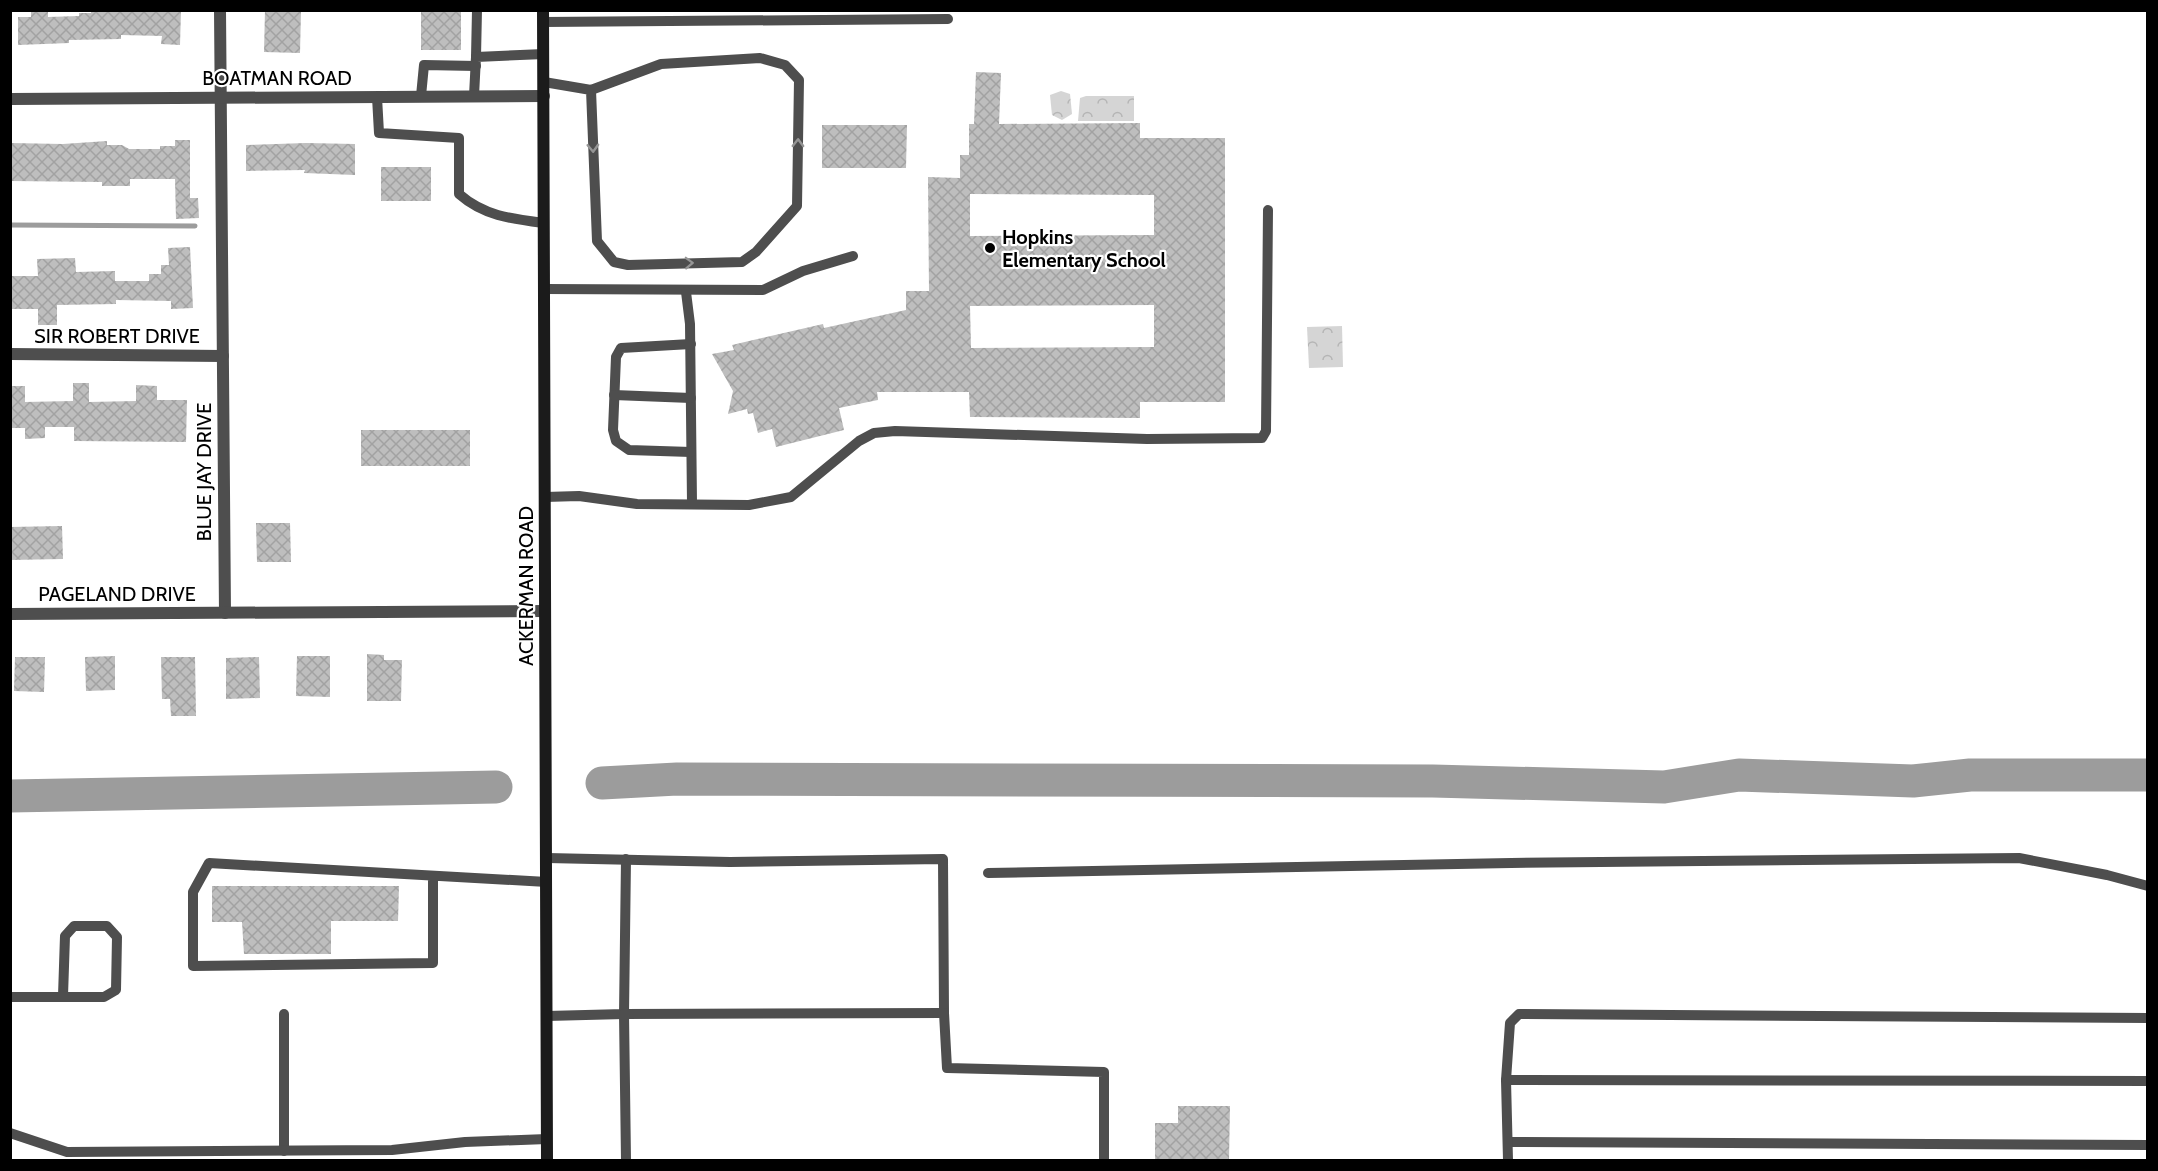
<svg xmlns="http://www.w3.org/2000/svg" width="2158" height="1171" viewBox="0 0 2158 1171" font-family="Cabin,sans-serif">
<defs>
<pattern id="park-crowns" width="20" height="18" patternUnits="userSpaceOnUse" patternTransform="scale(1.5)"><rect width="20" height="18" fill="#d5d5d5"/><path d="M2 6a3 3 0 1 1 6 0M12 15a3 3 0 1 1 6 0" fill="none" stroke="#b5b5b5"/></pattern>
<pattern id="building-cross-hatch" width="8" height="8" patternUnits="userSpaceOnUse" patternTransform="scale(1.5)"><rect width="8" height="8" fill="#bebebe"/><path d="M0 0l8 8M0 8l8-8" fill="none" stroke="#a2a2a2"/></pattern>
</defs>
<rect width="100%" height="100%" fill="#fff"/>
<g fill="url(#park-crowns)">
<path d="M1061 91 1070 94 1072 114 1062 120 1052 115 1050 95Z"/>
<path d="M1086 96H1134V121H1078L1080 98Z"/>
<path d="M1342 326 1343 367 1309 368 1307 327Z"/>
</g>
<g fill="none" stroke-linecap="round" stroke-linejoin="round">
<path stroke="#9c9c9c" stroke-width="5" d="M10 225 195 226"/>
<g stroke="#9c9c9c" stroke-width="33">
<path d="M602 783 677 779 1433 781 1664 787 1739 775 1913 781 1970 775H2148"/>
<path d="M10 796 496 787"/>
</g>
</g>
<g fill="url(#building-cross-hatch)" fill-rule="evenodd">
<path d="M31 10H48V17L79 16V13H91V10H181L180 45 161 44 162 36 121 35V39L69 40V43L18 45V17H31Z"/>
<path d="M265 10 301 11 300 53 264 52Z"/>
<rect x="421" y="10" width="40" height="40"/>
<path d="M976 72 1001 73 999 124 1140 123V138H1225V402H1140V418L970 417 969 392H877L878 400 839 408 844 430 776 447 772 429 758 433 753 413 748 414 747 409 728 414 733 391 712 354 734 350 732 345 823 324 824 328 906 310V291H929L928 177 960 178V155H969V124H974ZM970 194 1154 195V235L970 236ZM1154 305V347L971 348 970 306Z"/>
<path d="M822 125H907L906 168H822Z"/>
<path d="M175 140H190V198H198L199 218 176 219 175 179H130V186H102V182L10 181V143L63 144 107 141V145H122L129 149H160V146H175Z"/>
<path d="M306 143 355 144V175L304 173 305 170 246 171V145Z"/>
<rect x="381" y="167" width="50" height="34"/>
<path d="M190 247 193 308 171 309V301L116 300V304L57 305V325H38V309H10V276H38L37 259 75 258 76 272 115 271V281H149V274H161V265H169L168 248Z"/>
<path d="M73 383H89V402L136 401V385L157 386V400H187L186 442 74 441V427H45V438L25 439V428H10V386H25V402L73 401Z"/>
<rect x="361" y="430" width="109" height="36"/>
<path d="M256 523H290L291 562H257Z"/>
<path d="M62 526 63 559 10 560V527Z"/>
<path d="M367 654 384 655V660H402L401 701H367Z"/>
<path d="M115 656V690L86 691 85 657Z"/>
<path d="M297 656H330V697L296 696Z"/>
<path d="M15 657H45L44 692 14 691Z"/>
<path d="M161 657H195L196 716H171L170 699H162Z"/>
<path d="M259 657 260 698 226 699V658Z"/>
<path d="M212 886H399L398 921H331V954H244L242 922H212Z"/>
<path d="M1178 1106H1230L1229 1161H1155V1123H1178Z"/>
</g>
<g fill="none" stroke-linecap="round" stroke-linejoin="round">
<g stroke="#4e4e4e" stroke-width="10">
<path d="M543 22 948 19"/>
<path d="M476 57 477 10"/>
<path d="M544 82 591 90 661 64 760 58 785 65 799 80 797 206 756 252 742 262 628 265 614 262 597 241 591 90"/>
<path d="M421 96 424 65 476 66"/>
<path d="M474 96 476 57 544 54"/>
<path d="M377 97 379 133 459 138V194C484 216 512 219 544 223"/>
<path d="M544 289 763 290 803 271 853 256"/>
<path d="M686 292 690 324 692 503"/>
<path d="M691 344 621 348 616 357 613 430 616 441 629 450 691 452"/>
<path d="M614 395 691 398"/>
<path d="M545 497 579 496 637 504 749 505 791 497 859 441 874 433 895 431 1147 439 1262 438 1266 431 1268 210"/>
<path d="M547 858 730 862 943 859 944 1013 947 1068 1104 1072V1160"/>
<path d="M988 873 1511 863 2019 858 2107 875 2148 886"/>
<path d="M433 876V963L193 966V892L209 863 547 882"/>
<path d="M10 997H104L116 990 117 937 107 926H74L65 936 63 996"/>
<path d="M284 1014V1151"/>
<path d="M547 1016 624 1014 626 859"/>
<path d="M1506 1080 2148 1081"/>
<path d="M10 1133 67 1152 392 1150 465 1142 547 1139"/>
<path d="M1508 1142 2148 1145"/>
<path d="M626 1160 624 1014 944 1013"/>
<path d="M1508 1160 1506 1080 1510 1023 1519 1014 2148 1018"/>
</g>
<g stroke="#4e4e4e" stroke-width="12">
<path d="M220 10 225 613"/>
<path d="M10 99 544 96"/>
<path d="M10 354 223 356"/>
<path d="M10 614 545 611"/>
</g>
<path stroke="#1b1b1b" stroke-width="12" d="M543 10 547 1160"/>
</g>
<defs><path id="oneway-chevron" d="M-2-3.5L2.5 0L-2 3.5" fill="none" stroke-width="1.6" stroke-linecap="round" stroke-linejoin="round" transform="scale(1.5)"/></defs>
<g stroke="#959595">
<use href="#oneway-chevron" transform="translate(798 143) rotate(-89)"/>
<use href="#oneway-chevron" transform="translate(593 148) rotate(88)"/>
<use href="#oneway-chevron" transform="translate(689 263) rotate(-2)"/>
</g>
<circle fill="#000" stroke="#fff" stroke-width="2" cx="990" cy="248" r="6"/>
<g text-anchor="middle" dominant-baseline="central" stroke-width="4.5" stroke-linejoin="round" paint-order="stroke">
<g font-size="20" fill="#000" stroke="#fff">
<text x="277" y="78">BOATMAN ROAD</text>
<text x="117" y="336">SIR ROBERT DRIVE</text>
<text transform="translate(204 472) rotate(-90)">BLUE JAY DRIVE</text>
<text transform="translate(526 586) rotate(-90)">ACKERMAN ROAD</text>
<text x="117" y="594">PAGELAND DRIVE</text>
</g>
<g font-size="20" font-weight="bold" fill="#000" stroke="#fff" text-anchor="start">
<text x="1002" y="237">Hopkins<tspan x="1002" dy="23">Elementary School</tspan></text>
</g>
</g>
<rect width="2158" height="1171" fill="none" stroke="#000000" stroke-width="24"/>
</svg>
